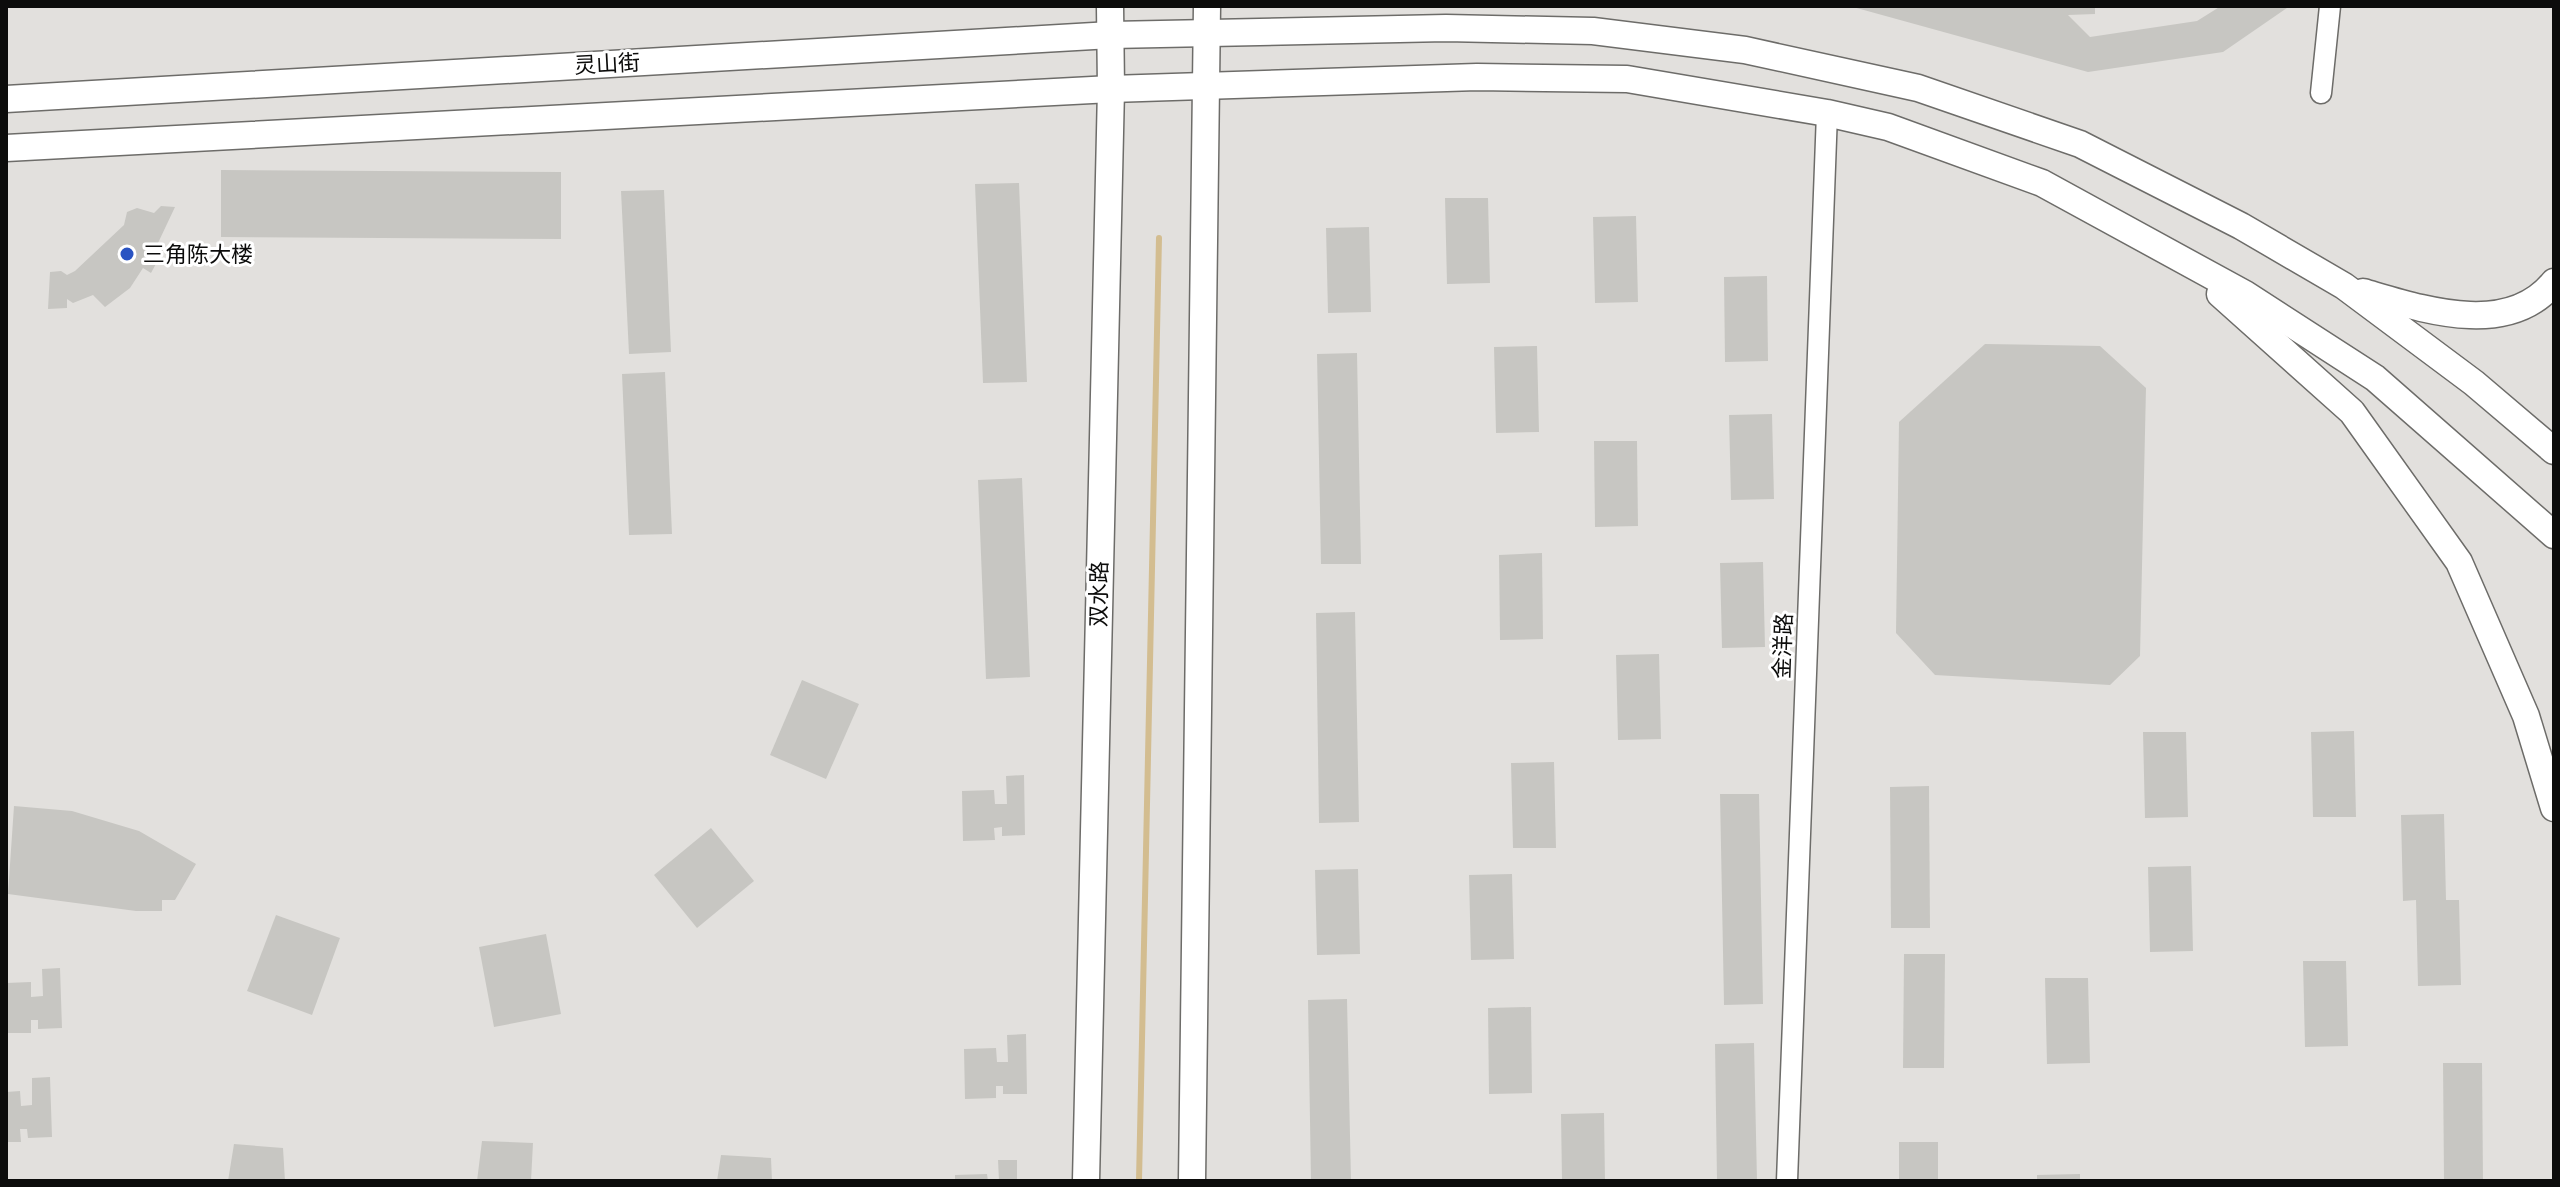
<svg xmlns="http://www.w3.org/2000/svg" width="2560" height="1187" viewBox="0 0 2560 1187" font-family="'Times New Roman','Noto Sans SC',serif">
<rect width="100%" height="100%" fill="#e2e0dd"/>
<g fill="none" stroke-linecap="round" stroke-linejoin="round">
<path stroke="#d3bd90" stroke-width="6" d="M1139 1181 1159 238"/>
</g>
<g fill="#c7c6c2">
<path d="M2095 6V14L2068 15 2090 37 2197 21 2221 6H2290L2223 52 2088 72 1853 7Z"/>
<path d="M221 170 561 172V239L221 237Z"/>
<path d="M1019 183 1027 382 983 383 975 184Z"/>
<path d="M664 190 671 352 629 354 621 191Z"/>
<path d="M1445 198H1488L1490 283 1447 284Z"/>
<path d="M161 206 175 207 158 243 164 249 151 273 143 268 130 288 105 307 93 295 73 303 67 299V308L48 309 50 272 61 271 67 275 75 271 124 225 127 212 137 208 154 213Z"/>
<path d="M1636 216 1638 302 1595 303 1593 217Z"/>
<path d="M1369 227 1371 312 1328 313 1326 228Z"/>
<path d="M1767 276 1768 361 1725 362 1724 277Z"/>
<path d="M1985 344 2100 346 2146 388 2140 656 2110 685 1935 675 1896 633 1899 422Z"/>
<path d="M1537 346 1539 432 1496 433 1494 347Z"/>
<path d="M1357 353 1361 564H1321L1317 354Z"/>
<path d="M665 372 672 534 629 535 622 374Z"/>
<path d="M1772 414 1774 499 1731 500 1729 415Z"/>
<path d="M1594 441H1637L1638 526 1595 527Z"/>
<path d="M1022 478 1030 677 986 679 978 480Z"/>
<path d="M1542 553 1543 639 1500 640 1499 555Z"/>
<path d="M1763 562 1765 647 1722 648 1720 563Z"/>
<path d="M1355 612 1359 822 1319 823 1316 613Z"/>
<path d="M1659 654 1661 739 1618 740 1616 655Z"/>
<path d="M802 680 859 704 826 779 770 755Z"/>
<path d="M2354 731 2356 817H2313L2311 732Z"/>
<path d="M2143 732H2186L2188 817 2145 818Z"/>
<path d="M1554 762 1556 848H1513L1511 763Z"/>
<path d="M1024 775 1025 835 1002 836V827L994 828 995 840 963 841 962 791 994 790 995 804H1007L1006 776Z"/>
<path d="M1929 786 1930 928H1891L1890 787Z"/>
<path d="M1720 794H1759L1763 1004 1724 1005Z"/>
<path d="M14 806 72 811 139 831 196 864 175 900H162V911H136L8 894Z"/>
<path d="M2444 814 2446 900H2459L2461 985 2418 986 2416 900 2403 901 2401 815Z"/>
<path d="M711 828 754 881 697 928 654 875Z"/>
<path d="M2191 866 2193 951 2150 952 2148 867Z"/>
<path d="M1358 869 1360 954 1317 955 1315 870Z"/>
<path d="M1512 874 1514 959 1471 960 1469 875Z"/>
<path d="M276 915 340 938 312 1015 247 991Z"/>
<path d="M546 934 561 1014 494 1027 479 947Z"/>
<path d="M1904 954H1945L1944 1068H1903Z"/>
<path d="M2303 961H2346L2348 1046 2305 1047Z"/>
<path d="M60 968 62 1028 38 1029V1020H31V1033H6V983L31 982V997L43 996 42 969Z"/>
<path d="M2045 978H2088L2090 1063 2047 1064Z"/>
<path d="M1347 999 1351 1181H1311L1308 1000Z"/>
<path d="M1531 1007 1532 1093 1489 1094 1488 1008Z"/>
<path d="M1026 1034 1027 1094H1003V1086H996V1098L965 1099 964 1049 996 1048 997 1062H1008L1007 1035Z"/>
<path d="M1754 1043 1757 1181H1717L1715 1044Z"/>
<path d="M2443 1063H2482L2483 1181H2444Z"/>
<path d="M50 1077 52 1137 28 1138 27 1129H20L21 1142H6V1092L20 1091 21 1106 32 1105V1078Z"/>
<path d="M1604 1113 1605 1181H1562L1561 1114Z"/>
<path d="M482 1141 533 1143 531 1181H477Z"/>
<rect x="1899" y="1142" width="39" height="39"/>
<path d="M234 1144 283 1148 285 1181H228Z"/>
<path d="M721 1155 771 1158 772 1181H717Z"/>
<path d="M998 1160H1017V1181H999Z"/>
<path d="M987 1174 988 1181H955V1175Z"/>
<path d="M2080 1174V1181H2037V1175Z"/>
</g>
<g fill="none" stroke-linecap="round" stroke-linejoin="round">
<defs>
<g id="minor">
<path d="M2321 93 2330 6"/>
<path d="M1787 1181 1827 113"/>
</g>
<g id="major">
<path d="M6 99 1111 35 1446 28 1593 31 1745 50 1918 88 2080 144 2241 226 2344 286 2474 383 2554 451"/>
<path d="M6 148 1111 89 1477 77 1627 79 1827 113 1888 127 2042 183 2245 294 2375 378 2554 535"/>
<path d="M2363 292C2422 309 2508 339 2554 282"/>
<path d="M2220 294 2352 412 2459 562 2526 716 2554 808"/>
<path d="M1086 1181 1111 89 1110 6"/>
<path d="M1192 1181 1207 6"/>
</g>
</defs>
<use href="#minor" stroke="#6d6c69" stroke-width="23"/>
<use href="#major" stroke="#6d6c69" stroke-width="29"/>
<use href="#minor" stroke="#fff" stroke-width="20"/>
<use href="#major" stroke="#fff" stroke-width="26"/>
</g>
<circle fill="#2953c2" stroke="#fff" stroke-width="3" cx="127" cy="254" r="8"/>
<g text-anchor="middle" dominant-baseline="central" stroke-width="6" stroke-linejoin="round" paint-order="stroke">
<g font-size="22" fill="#0c0c0b" stroke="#fff">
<text transform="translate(607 64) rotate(-3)">灵山街</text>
<text transform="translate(1099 594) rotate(-89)">双水路</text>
<text transform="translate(1783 646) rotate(-88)">金洋路</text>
</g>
<g font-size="22" fill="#0c0c0b" stroke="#fff" text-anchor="start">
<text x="143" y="254">三角陈大楼</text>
</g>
</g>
<rect width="2560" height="1187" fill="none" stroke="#0c0c0b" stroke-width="16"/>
</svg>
